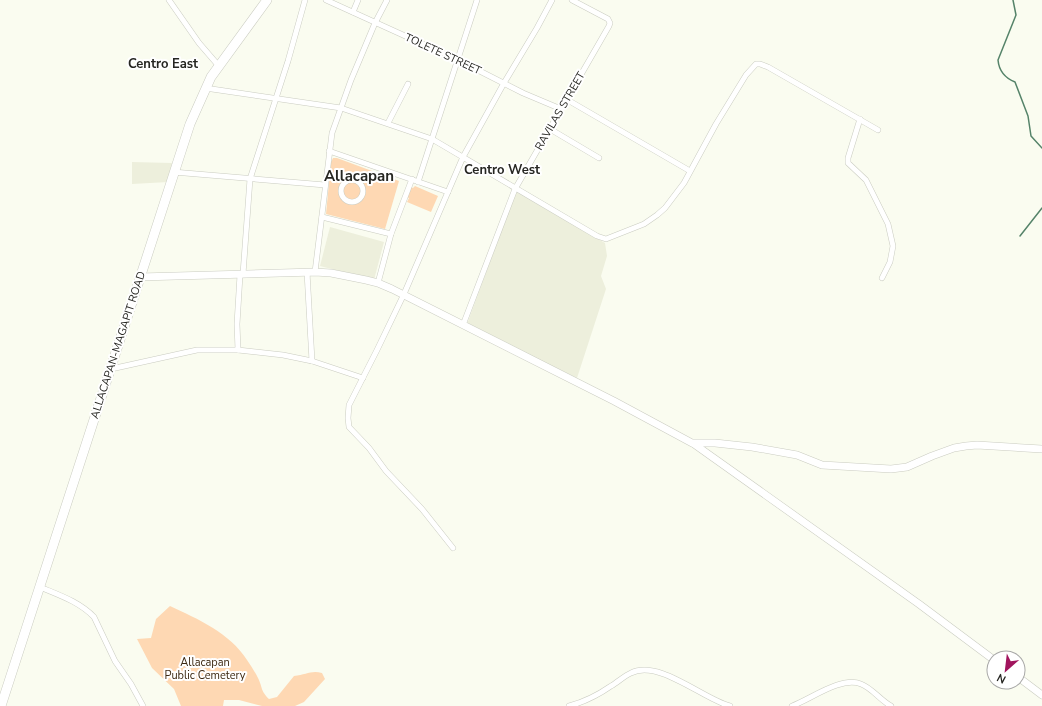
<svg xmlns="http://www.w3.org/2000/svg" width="1042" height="706" viewBox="0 0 1042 706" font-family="'Nunito Sans',sans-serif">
<rect width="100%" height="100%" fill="#fafcf0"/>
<g fill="#edefdc">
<path d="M132 162 172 163 168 182 132 184Z"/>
<path d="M516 192 605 243 607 256 601 276 606 289 577 378 467 324Z"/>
<path d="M330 227 384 242 374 280 320 266Z"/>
</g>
<g fill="#fed8b3">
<path d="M333 158H337L399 181 385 229 326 214 331 162Z"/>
<path d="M415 186 438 196 431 212 407 202 409 198 406 197 411 187 413 188Z"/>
<path d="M170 606C198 619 230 633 247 660 251 666 255 672 258 678 263 688 260 690 269 699L277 697 294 676C306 675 311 670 322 673L325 679 304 702 295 706H262L239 700H224L223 706H181L174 689 152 668 137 639 151 638 156 619Z"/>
</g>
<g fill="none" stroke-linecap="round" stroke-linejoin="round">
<g stroke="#558369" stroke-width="1.5">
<path d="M1013 0 1016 15 998 60C999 71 1005 78 1015 82L1028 116 1031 136 1042 148"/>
<path d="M1020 236 1042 208"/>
</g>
<defs>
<g id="street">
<path d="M169 0 199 43 218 65"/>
<path d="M326 0 458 60 523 93 561 109"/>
<path d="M353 12 358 0"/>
<path d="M205 88 341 108 432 139 597 236 606 239 644 224 657 215 665 208 684 183 716 124 746 75 756 64H760L768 67 878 130"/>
<path d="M566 99 690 171"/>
<path d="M860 119 848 158V163L866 180 888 224 893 246 890 262 882 278"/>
<path d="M388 123 408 84"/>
<path d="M550 129 599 158"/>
<path d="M329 151 448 192"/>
<path d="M173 172 325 185"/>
<circle cx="352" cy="191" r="11"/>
<path d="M418 182 477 0"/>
<path d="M322 217 391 234"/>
<path d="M307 272 312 361"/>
<path d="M315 272 332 133 351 80 375 23 387 0"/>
<path d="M243 274 250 179 288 61 305 0"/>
<path d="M378 283 391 234 412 179"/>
<path d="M463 325 515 189 609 26 610 23 608 19 572 0"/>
<path d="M238 350 237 324 240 275"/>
<path d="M111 369 197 350H238L283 355 312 361 363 378"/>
<path d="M453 548 422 509 386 471 369 448 349 427 348 418 349 405 377 350 404 294 463 157 504 83 537 28 552 0"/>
<path d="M40 587C59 595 80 602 94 617L115 661 131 684 143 706"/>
<path d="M569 706C584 702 598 695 611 686 618 682 624 676 631 673 659 659 703 699 730 706"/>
<path d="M792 706C811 699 841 676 861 684 872 688 880 700 891 706"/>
</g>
<g id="secondary">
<path d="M140 277 315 272 331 273 366 280 378 283 392 289 614 401 692 443H715L752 447 797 455 822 465 891 469 907 467 932 456 954 448 966 446 977 445 1042 449"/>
<path d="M694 444 919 604 994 660"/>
<path d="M1018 677 1042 695"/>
</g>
<path id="highway" d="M1 706 190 124 211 77 267 0"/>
</defs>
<use href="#street" stroke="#caccc1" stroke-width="6"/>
<use href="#secondary" stroke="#caccc1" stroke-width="8"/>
<use href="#highway" stroke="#caccc1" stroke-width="10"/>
<use href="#street" stroke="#fff" stroke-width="5"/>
<use href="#secondary" stroke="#fff" stroke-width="7"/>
<use href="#highway" stroke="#fff" stroke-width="9"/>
</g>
<g text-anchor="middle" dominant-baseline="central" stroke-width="4" stroke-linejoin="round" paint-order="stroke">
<g font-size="11" fill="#262622" stroke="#fff">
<text transform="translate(443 54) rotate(25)">TOLETE STREET</text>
<text transform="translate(560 111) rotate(-60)">RAVILAS STREET</text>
<text transform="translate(118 345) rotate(-72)">ALLACAPAN-MAGAPIT ROAD</text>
</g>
<g font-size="11" fill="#3c2811" stroke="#fff">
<text x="205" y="662">Allacapan<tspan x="205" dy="13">Public Cemetery</tspan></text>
</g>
<g font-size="13" font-weight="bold" fill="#262622" stroke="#fff">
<text x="163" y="64">Centro East</text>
<text x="502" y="170">Centro West</text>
</g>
<g font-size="15" font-weight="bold" fill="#262622" stroke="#fff">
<text x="359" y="176">Allacapan</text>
</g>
</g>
<g transform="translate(1006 670) rotate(208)"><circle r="19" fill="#ffffff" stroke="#a8a8a7"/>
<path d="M0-3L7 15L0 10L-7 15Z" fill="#a1145d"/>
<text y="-6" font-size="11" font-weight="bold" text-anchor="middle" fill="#262622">N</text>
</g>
</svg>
